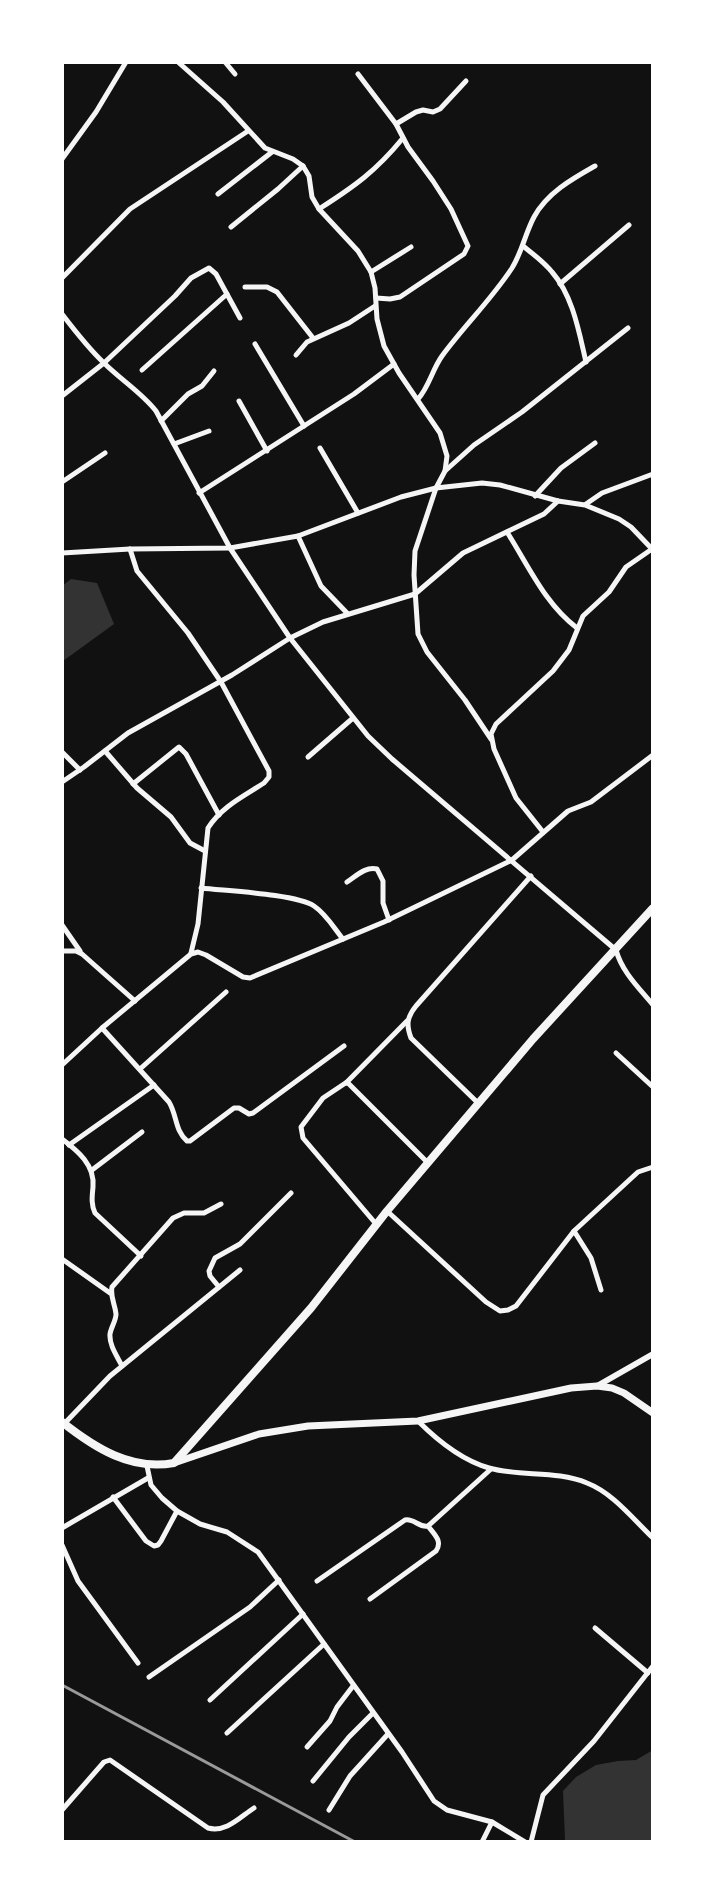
<svg xmlns="http://www.w3.org/2000/svg" width="715" height="1904" viewBox="0 0 715 1904" font-family="'Playfair Display',serif">
<rect width="100%" height="100%" fill="#111"/>
<g fill="#333">
<path d="M71 579 97 583 114 624 63 661 62 586Z"/>
<path d="M653 1750V1842H563L565 1840 563 1791 576 1777 596 1765 618 1761 636 1760Z"/>
</g>
<g fill="none" stroke-linecap="round" stroke-linejoin="round">
<g stroke="#f5f5f5" stroke-width="5">
<path d="M178 62 223 102 265 148 293 159 303 166 309 176 312 197 319 209 358 251 371 272 375 288 377 319 384 346 399 373 440 433 447 456 445 471 436 488 415 551 414 575 418 634 427 652 465 700 491 739"/>
<path d="M225 62 235 74"/>
<path d="M358 74 396 124 408 147 433 181 451 209 468 246 464 254 400 297 390 299 376 298"/>
<path d="M396 124 416 112 423 110 433 112 440 109 466 81"/>
<path d="M62 159 96 112 126 62"/>
<path d="M218 194 272 152"/>
<path d="M319 209C355 186 376 171 403 138"/>
<path d="M231 227 278 189 303 166"/>
<path d="M523 246C533 254 544 262 552 272 573 296 579 332 586 362"/>
<path d="M371 272 411 247"/>
<path d="M62 278 130 209 248 131"/>
<path d="M560 284 629 225"/>
<path d="M245 287H267L277 292 313 338"/>
<path d="M62 314C75 331 88 348 104 363 121 380 141 392 156 411L230 548 290 638 368 736 392 759 616 950C622 972 639 988 653 1005"/>
<path d="M255 344 304 426"/>
<path d="M296 355 307 342 349 323 375 306"/>
<path d="M142 370 227 294"/>
<path d="M62 396 104 363 175 296 191 278 209 268 216 274 240 318"/>
<path d="M418 399C429 387 432 370 442 356 464 326 491 300 512 268 522 252 525 234 534 217 547 193 572 179 595 166"/>
<path d="M239 401 267 451"/>
<path d="M161 421 188 394 202 386 214 371"/>
<path d="M174 444 209 431"/>
<path d="M320 448 358 513"/>
<path d="M445 471 474 445 522 412 628 328"/>
<path d="M62 482 105 453"/>
<path d="M199 493 354 394 394 364"/>
<path d="M535 496 561 468 595 443"/>
<path d="M586 504 602 493 653 474"/>
<path d="M507 532C528 565 545 604 577 628"/>
<path d="M298 536 321 586 347 613"/>
<path d="M130 549 137 571 188 633 221 682 269 771V777L264 783C244 796 221 807 208 828L198 924 191 953"/>
<path d="M62 553 130 549 230 548 298 536 401 497 436 488 482 483 500 485 558 501 585 505 619 519 631 527 653 550"/>
<path d="M105 751 137 788 171 817 190 843 205 851"/>
<path d="M62 752 80 770"/>
<path d="M308 757 353 718"/>
<path d="M62 782 84 767 128 733 232 675 290 638 323 622 415 594 463 553 544 514 558 501"/>
<path d="M133 784 179 747 186 754 219 815"/>
<path d="M543 832 516 798 494 749 491 734 496 724 553 671 569 650 583 616 609 592 626 567 652 549"/>
<path d="M347 882C356 876 366 866 377 869L383 881V903L389 920"/>
<path d="M201 888C226 891 296 894 314 906 326 914 334 928 343 939"/>
<path d="M62 925 80 951"/>
<path d="M62 951H76L82 954 135 1001"/>
<path d="M102 1028 169 1102C177 1115 175 1131 187 1141H190L234 1108H239L249 1114 253 1113 344 1046"/>
<path d="M616 1053 653 1087"/>
<path d="M62 1065 102 1028 191 954 198 952 206 955 243 977 250 978 384 922 512 860 568 811 591 802 653 755"/>
<path d="M140 1069 226 992"/>
<path d="M346 1083 407 1021"/>
<path d="M478 1103 411 1038C406 1025 407 1017 416 1006L531 876"/>
<path d="M62 1139C78 1151 95 1165 93 1187 92 1197 91 1204 95 1213L141 1256"/>
<path d="M69 1145 154 1085"/>
<path d="M92 1170 142 1132"/>
<path d="M387 1211 486 1302 500 1311 508 1310 516 1306 574 1231 638 1172 653 1167"/>
<path d="M376 1224 303 1138 301 1127 323 1098 347 1082 428 1163"/>
<path d="M574 1231 591 1258 601 1290"/>
<path d="M62 1259 110 1293"/>
<path d="M219 1287 210 1276 209 1271 215 1258 240 1244 291 1193"/>
<path d="M122 1366C117 1356 109 1345 110 1334 111 1327 116 1321 116 1314 115 1304 110 1297 112 1287L173 1218 184 1213H204L221 1204"/>
<path d="M418 1421C438 1441 461 1460 489 1468 521 1477 556 1470 587 1483 613 1493 633 1519 653 1538"/>
<path d="M64 1424 110 1376 240 1270"/>
<path d="M147 1466 151 1485 162 1498 177 1511 200 1524 227 1532 258 1552 402 1752 434 1801 447 1810 492 1822 525 1842"/>
<path d="M113 1497 146 1541 154 1546 158 1545 161 1541 177 1511"/>
<path d="M62 1528 148 1478"/>
<path d="M62 1545 78 1581 138 1663"/>
<path d="M317 1581 405 1520C414 1518 419 1528 428 1526L491 1469"/>
<path d="M370 1599 436 1551C443 1541 434 1534 428 1526"/>
<path d="M595 1628 648 1673"/>
<path d="M149 1677 250 1607 279 1580"/>
<path d="M210 1700 303 1614"/>
<path d="M227 1733 324 1644"/>
<path d="M307 1747 330 1721 337 1707 353 1686"/>
<path d="M313 1781 349 1737 373 1713"/>
<path d="M62 1810 104 1762 110 1760 208 1828C226 1833 240 1817 254 1808"/>
<path d="M329 1810 350 1776 388 1734"/>
<path d="M482 1842 492 1822"/>
<path d="M531 1842 543 1795 594 1741 653 1666"/>
</g>
<path stroke="#f5f5f5" stroke-width="6" d="M597 1386 653 1354"/>
<path stroke="#f5f5f5" stroke-width="7" d="M174 1463 259 1434 308 1426 418 1421 571 1388 597 1386 612 1388 624 1393 653 1413"/>
<path stroke="#f5f5f5" stroke-width="8" d="M62 1422C95 1448 131 1471 174 1463L311 1308 387 1211 533 1039 653 908"/>
<path stroke="#9a9a9a" stroke-width="3" d="M62 1685 355 1842"/>
</g>
<rect width="715" height="1904" fill="none" stroke="#ffffff" stroke-width="128"/>
</svg>
